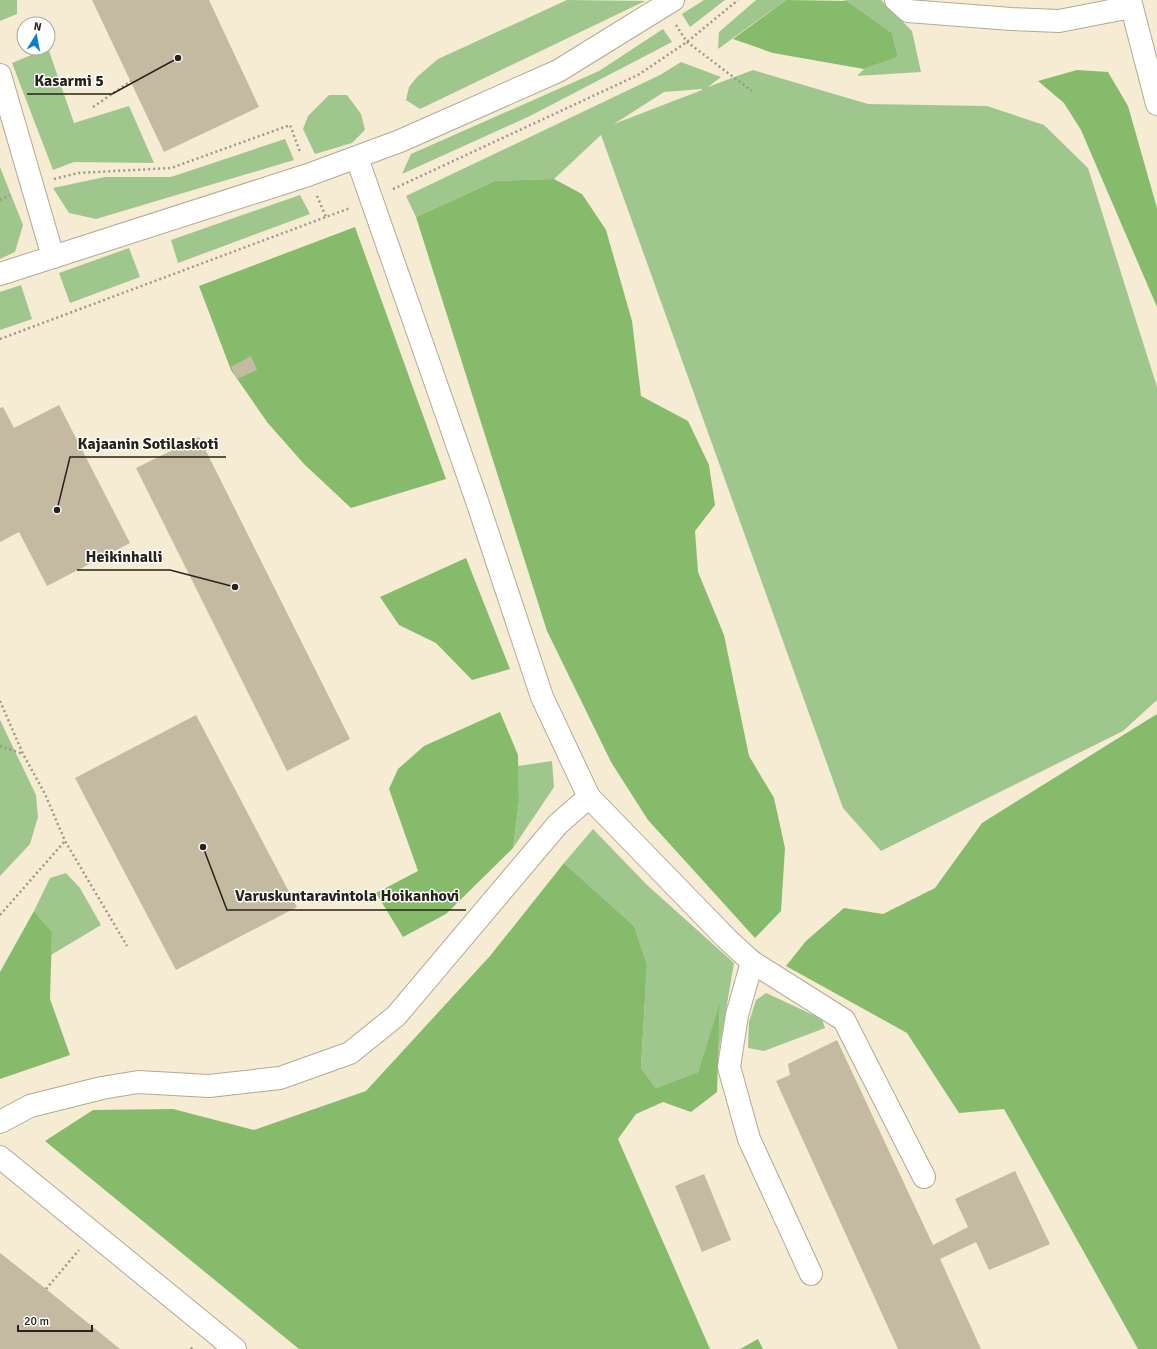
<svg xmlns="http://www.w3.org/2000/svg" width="1157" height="1349" viewBox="0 0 1157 1349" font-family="Signika,sans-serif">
<rect width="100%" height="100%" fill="#f6ebd3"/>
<g fill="#9fc78d" fill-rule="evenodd">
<path d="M0 0H17V14L0 21Z"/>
<path d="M567 0 645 1 420 109 406 100 409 87 417 77 438 59Z"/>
<path d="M704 0H725L690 27 682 14Z"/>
<path d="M756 0H786L718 49 719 32Z"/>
<path d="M843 0H881L912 31 921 72 857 76 864 69 898 57 892 33 847 1Z"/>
<path d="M663 29 672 42 530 116 402 174 411 154 599 71Z"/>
<path d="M48 48 74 123 129 106 154 163 74 162 53 170 12 63Z"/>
<path d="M681 62 721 77 708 87 753 70 868 104 987 106 1044 125 1088 168 1157 387V700L1123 731 881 851 843 808 601 135 554 179 495 181 416 217 406 196 660 75ZM702 89V90L614 124 664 92Z"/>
<path d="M329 95H347L361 114 365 130 352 143 315 154 303 129 308 116Z"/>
<path d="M285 139 294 160 96 219 69 213 53 188 105 177H171Z"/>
<path d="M0 167 23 225 15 252 0 259Z"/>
<path d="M300 195 310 214 178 263 171 240Z"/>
<path d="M129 248 140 277 70 303 59 273Z"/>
<path d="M21 285 32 319 0 330V292Z"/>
<path d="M0 720 36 795 38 817 30 844 0 876Z"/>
<path d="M552 761 554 787 513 848 519 801 518 766Z"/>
<path d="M593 829 647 885 734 963 718 1057 720 1005 698 1072 656 1088 641 1068 647 964 634 926 564 863Z"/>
<path d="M66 873 80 888 101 925 51 955 52 932 34 911 50 878Z"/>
<path d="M766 993 822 1019 825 1028 764 1051 748 1048 749 1022 756 1000Z"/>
</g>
<g fill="#85bb6b">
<path d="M786 0 847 1 892 33 898 57 864 69 773 53 733 39Z"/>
<path d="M1077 70 1108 72 1128 106 1157 208V307L1081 130 1064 103 1038 81Z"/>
<path d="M554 179 582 194 606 230 632 321 641 396 688 421 709 465 715 505 695 531 698 572 724 635 749 756 774 798 785 848 781 911 755 938 648 820 611 762 547 631 416 217 495 181Z"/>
<path d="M355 227 446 479 351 508 304 464 267 422 231 370 199 286Z"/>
<path d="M466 558 510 669 472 680 436 643 399 625 380 597Z"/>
<path d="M500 712 518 755 519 801 513 848 446 914 403 937 376 893 418 871 389 789 398 769 424 746Z"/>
<path d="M1157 714V1349H1138L1004 1109 959 1113 907 1033 786 966 806 941 844 908 883 914 935 888 982 823Z"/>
<path d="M564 863 634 926 647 964 641 1068 656 1088 698 1072 720 1003 717 1092 691 1112 663 1102 636 1114 618 1139 710 1349H299L45 1141 93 1110 173 1109 254 1130 366 1091 490 956Z"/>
<path d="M34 911 52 932 50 999 70 1055 0 1079V972Z"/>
<path d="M758 1339 763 1349H740Z"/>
</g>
<g fill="#c4baa2">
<path d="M92 0H209L259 107 164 152Z"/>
<path d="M251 356 257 370 237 379 231 367Z"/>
<path d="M59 405 130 543 47 586 19 532 0 542V408L3 407 14 428Z"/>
<path d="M199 437 350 739 287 771 136 468Z"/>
<path d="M196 715 297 907 176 970 75 778Z"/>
<path d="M837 1040 933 1245 968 1227 955 1199 1015 1171 1050 1244 989 1270 976 1242 940 1259 981 1349H898L776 1081 790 1075 788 1064Z"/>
<path d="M704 1174 731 1240 702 1252 675 1186Z"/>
<path d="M0 1253 46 1289 120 1349H0Z"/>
</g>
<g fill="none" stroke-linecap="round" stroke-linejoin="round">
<defs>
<g id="minor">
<path d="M896 0 908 11 1011 19 1059 21 1131 7"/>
<path d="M1130 0 1157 104"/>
<path d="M0 75 53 257"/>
<path d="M357 158 477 501 542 697 589 797"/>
<path d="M0 274 308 175 400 141 558 71 673 0"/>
<path d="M752 962 737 1015 729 1067 749 1139 811 1274"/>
<path d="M0 1122 30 1106 102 1088 138 1082 209 1086 280 1078 350 1053 396 1016 558 824 589 797 727 939 752 962 844 1020 924 1177"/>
<path d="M0 1157 235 1349"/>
</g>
</defs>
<use href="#minor" stroke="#b3a992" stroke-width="24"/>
<g stroke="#a09786" stroke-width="2.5" stroke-dasharray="2 3" stroke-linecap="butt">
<path d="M676 25 687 42 752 91"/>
<path d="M93 107 131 81"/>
<path d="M54 179 78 173 171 168 290 125 300 152"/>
<path d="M393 189 638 75 687 42 738 0"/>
<path d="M317 196 326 217"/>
<path d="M0 200 10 195"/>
<path d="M0 339 350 208"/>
<path d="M0 701 23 754 45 794 65 841 127 946"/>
<path d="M0 746 23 754"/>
<path d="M0 915 65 841"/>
<path d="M46 1289 79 1250"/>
<path d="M191 1349 194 1345"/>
</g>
<use href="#minor" stroke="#fff" stroke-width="22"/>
</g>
<path fill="none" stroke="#27231a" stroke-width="1.5" d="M178 58L112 94H27M57 510L70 457H226M235 587L170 570H77M203 847L227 910H466"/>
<g fill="#27231a" stroke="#fff" stroke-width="1.5">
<circle cx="178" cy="58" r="4"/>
<circle cx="57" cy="510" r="4"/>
<circle cx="235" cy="587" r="4"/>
<circle cx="203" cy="847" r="4"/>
</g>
<g font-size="16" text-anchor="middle" font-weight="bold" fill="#27231a" stroke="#fff" stroke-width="3" stroke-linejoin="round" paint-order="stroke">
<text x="69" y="86">Kasarmi 5</text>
<text x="148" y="449">Kajaanin Sotilaskoti</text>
<text x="124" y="562">Heikinhalli</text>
<text x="347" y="901">Varuskuntaravintola Hoikanhovi</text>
</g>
<g transform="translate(36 36) rotate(10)"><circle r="19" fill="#ffffff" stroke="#a9a7a3"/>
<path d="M0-3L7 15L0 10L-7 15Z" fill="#0a80c9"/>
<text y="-6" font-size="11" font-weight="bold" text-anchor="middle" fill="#27231a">N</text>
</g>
<path d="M18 1325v6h74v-6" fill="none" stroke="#27231a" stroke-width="2"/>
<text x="24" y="1325" font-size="12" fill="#27231a" stroke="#ffffff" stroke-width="3" paint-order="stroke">20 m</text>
</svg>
